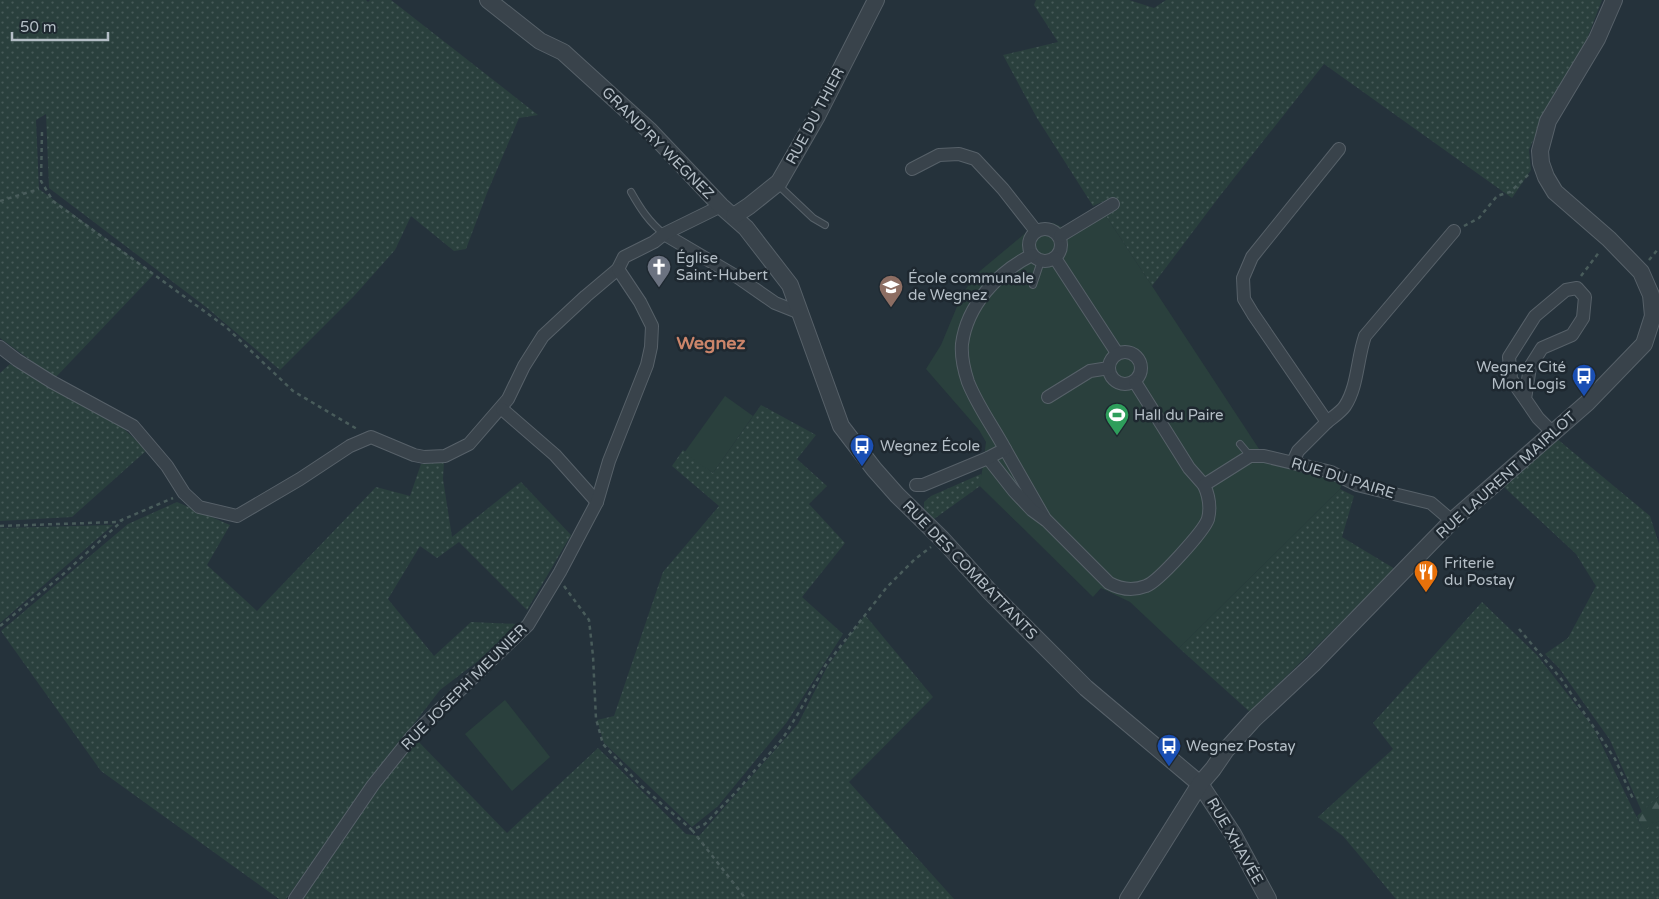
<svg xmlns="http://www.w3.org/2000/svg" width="1659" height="899" viewBox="0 0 1659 899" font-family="'Varela Round',sans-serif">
<defs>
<pattern id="grass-dots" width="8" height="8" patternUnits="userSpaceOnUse" patternTransform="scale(1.25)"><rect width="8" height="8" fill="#2a403d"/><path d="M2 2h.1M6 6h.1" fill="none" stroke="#465a58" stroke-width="1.8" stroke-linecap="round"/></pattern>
<pattern id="forest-firs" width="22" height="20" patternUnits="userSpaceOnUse" patternTransform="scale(1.25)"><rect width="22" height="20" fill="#2a403d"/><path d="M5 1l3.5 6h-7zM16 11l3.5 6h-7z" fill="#465a58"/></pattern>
</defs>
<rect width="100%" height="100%" fill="#25323b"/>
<g fill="url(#grass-dots)">
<path d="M0 0H366L368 2 370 0H391L538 115 519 118 487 193 466 249 454 251 411 216 395 250 354 296 280 370 206 307 49 188 46 114 36 120 39 189 154 274 55 378 0 338Z"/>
<path d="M1036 0H1129L1154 8 1166 0H1602L1587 39 1549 104 1529 150 1531 170 1512 198 1324 64 1219 197 1152 286 1106 216 1115 210 1109 199 1093 206 1037 118 1003 55 1058 42 1034 5Z"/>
<path d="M10 364 105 417 115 421 147 450 72 517 0 521V373Z"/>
<path d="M761 405 816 435 797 459 827 486 809 504 845 543 802 597 843 634 787 722 718 806 692 827 604 743 597 720 614 716 663 572 719 506 672 466 683 450 713 473Z"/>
<path d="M1556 438 1650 516 1659 544V796L1642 812 1610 740 1559 668 1545 654 1568 638 1596 586 1576 554 1504 487Z"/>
<path d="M444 462 443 479 452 537 521 482 571 535 527 610 459 542 437 558 420 546 388 599 434 656 471 622 517 624 478 661 440 690 392 752 286 899H279L101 771 1 631 128 524 177 502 230 525 207 565 257 611 376 487 410 496 421 464Z"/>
<path d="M981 474 1018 523 980 486 934 519 924 509V502L931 496Z"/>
<path d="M1340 489 1354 496 1342 537 1395 569 1250 712 1179 648Z"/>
<path d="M113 525 0 623V528Z"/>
<path d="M1482 602 1537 655 1593 727 1643 830 1659 821V899H1396L1343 836 1318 817 1393 749 1373 723Z"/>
<path d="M865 615 933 697 849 782 954 899H298L366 800 415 738 507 833 598 748 686 834 699 836 798 724 827 667Z"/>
</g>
<path fill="url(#forest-firs)" d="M1659 796V821L1643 831 1637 816Z"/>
<g fill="#2a403d">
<path d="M1098 213 1106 216 1263 455 1344 479 1340 489 1179 648 1130 602 1101 588 1093 597 980 486 986 442 979 430 926 369 941 345 961 297 974 276 1035 225 1053 223 1062 227Z"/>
<path d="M725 396 753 416 713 473 684 453Z"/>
<path d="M505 700 550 757 512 791 465 734Z"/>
</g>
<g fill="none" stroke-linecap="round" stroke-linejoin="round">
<defs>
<g id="service">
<path d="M777 184 813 218 825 225"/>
<path d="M631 192C640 208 649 222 664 234"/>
<path d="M1033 285 1041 261"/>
<path d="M1240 444 1250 456"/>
</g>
<g id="minor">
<path d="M912 169 939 155 959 154 975 159 1003 189 1036 231"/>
<circle cx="1045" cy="245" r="16"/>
<path d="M664 234 739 278 775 303 800 313"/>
<path d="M1060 236 1113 204"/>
<path d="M1055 258 1117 353"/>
<path d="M0 347 17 360 52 382 133 426 167 466 184 493 199 507 237 516 300 479 350 446 371 437 414 455 424 457 445 456 469 444 508 399 524 366 543 336 586 296 618 269 624 257 654 242 664 234 721 206"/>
<circle cx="1125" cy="368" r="16"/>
<path d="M1135 382 1189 468 1204 485"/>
<path d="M1048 397 1090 371 1109 368"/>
<path d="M1525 399 1511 379 1509 357 1535 316 1566 290 1577 288 1585 297 1583 318 1572 335 1542 348 1530 367 1525 399 1538 418 1553 433"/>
<path d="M502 409 555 455 597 502"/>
<path d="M1327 422C1333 417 1341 412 1345 406 1358 386 1357 359 1365 336L1454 231"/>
<path d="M1005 449 1045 519"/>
<path d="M988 458 1014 491 1032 510 1047 521 1109 583C1120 589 1133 591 1146 586 1158 582 1204 531 1208 519 1211 507 1209 496 1204 485L1250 456H1264L1331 472 1357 485 1431 503 1452 521"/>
<path d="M1293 462 1298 451 1327 422 1253 314 1244 299 1243 278 1252 257 1339 149"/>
<path d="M916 485H923L988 458 1005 449C993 427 977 405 968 382 964 370 961 356 962 344 967 305 998 272 1032 255"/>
<path d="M295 899 373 785 413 735 528 625 560 572 597 502 609 461 647 365 651 347 652 326 640 302 618 269"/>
</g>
<g id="tertiary">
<path d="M488 0 540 41 563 52 650 131 721 206 746 228 790 285 841 426 874 469 897 495 942 539 991 593 1086 688 1200 784 1233 834 1268 899"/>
<path d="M734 216 749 206 779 182 817 116 876 0"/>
<path d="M1128 899 1200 784 1213 769 1226 750 1254 719 1313 664 1452 521 1587 403 1644 344 1653 316 1651 295 1641 272 1609 239 1555 192 1546 177 1541 163 1540 151 1548 121 1597 39 1614 0"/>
</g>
</defs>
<use href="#service" stroke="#576169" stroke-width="8"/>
<use href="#minor" stroke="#576169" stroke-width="14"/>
<use href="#tertiary" stroke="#576169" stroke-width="18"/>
<g stroke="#495c5b" stroke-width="2.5" stroke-dasharray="4 4" stroke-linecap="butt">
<path d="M42 132 41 181 53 201 226 327 293 391 357 429"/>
<path d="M0 201 39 189"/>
<path d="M1464 226 1479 218 1497 196 1510 192 1530 173"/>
<path d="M1649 260 1659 248"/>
<path d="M1581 276 1600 251"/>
<path d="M0 526 117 522 173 498"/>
<path d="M564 586 589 620 593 656 596 719 603 744 641 786 692 830 705 824 736 792 783 738 799 712 825 666 887 587 915 559 931 547"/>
<path d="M0 626 61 576 122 521"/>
<path d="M1519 629 1562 680 1615 759 1634 801"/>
<path d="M692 830 746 899"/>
</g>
<use href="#service" stroke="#39434b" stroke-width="6"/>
<use href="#minor" stroke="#39434b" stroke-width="12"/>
<use href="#tertiary" stroke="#39434b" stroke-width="16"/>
</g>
<defs>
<symbol id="church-pin" viewBox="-11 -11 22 30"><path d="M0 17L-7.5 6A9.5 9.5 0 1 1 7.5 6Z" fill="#6b7280" stroke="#1e2830"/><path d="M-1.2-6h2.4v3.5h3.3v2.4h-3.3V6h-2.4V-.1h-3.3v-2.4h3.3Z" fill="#fff"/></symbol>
<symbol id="school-pin" viewBox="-11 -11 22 30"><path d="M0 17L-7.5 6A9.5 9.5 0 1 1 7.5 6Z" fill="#8d6e63" stroke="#1e2830"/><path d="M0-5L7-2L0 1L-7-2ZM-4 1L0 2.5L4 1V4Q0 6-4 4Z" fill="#fff"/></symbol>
<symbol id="bus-pin" viewBox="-11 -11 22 30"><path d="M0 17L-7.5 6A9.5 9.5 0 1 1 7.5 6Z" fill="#1a4fb4" stroke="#1e2830"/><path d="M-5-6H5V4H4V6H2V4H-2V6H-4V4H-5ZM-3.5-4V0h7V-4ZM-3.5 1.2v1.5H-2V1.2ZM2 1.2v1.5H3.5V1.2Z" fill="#fff"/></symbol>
<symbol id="stadium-pin" viewBox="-11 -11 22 30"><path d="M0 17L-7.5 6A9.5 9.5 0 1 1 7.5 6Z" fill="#2e9e5b" stroke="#1e2830"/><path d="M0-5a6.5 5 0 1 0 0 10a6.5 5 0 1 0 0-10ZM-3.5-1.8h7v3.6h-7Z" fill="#fff"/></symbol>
<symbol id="restaurant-pin" viewBox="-11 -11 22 30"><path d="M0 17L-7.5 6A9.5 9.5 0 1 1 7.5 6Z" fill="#e8710a" stroke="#1e2830"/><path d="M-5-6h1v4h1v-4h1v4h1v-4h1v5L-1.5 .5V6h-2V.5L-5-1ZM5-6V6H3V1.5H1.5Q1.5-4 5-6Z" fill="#fff"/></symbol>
</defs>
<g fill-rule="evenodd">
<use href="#church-pin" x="645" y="253" width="28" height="38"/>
<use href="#school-pin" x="877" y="273" width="28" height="38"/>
<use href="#bus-pin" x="1570" y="362" width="28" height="38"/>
<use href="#stadium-pin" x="1103" y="401" width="28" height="38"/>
<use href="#bus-pin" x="848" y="432" width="28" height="38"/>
<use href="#restaurant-pin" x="1412" y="558" width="28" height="38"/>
<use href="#bus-pin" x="1155" y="732" width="28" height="38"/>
</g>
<g text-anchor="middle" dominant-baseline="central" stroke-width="5" stroke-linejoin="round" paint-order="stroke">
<g font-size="15" fill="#b4bec6" stroke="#1e2830">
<text transform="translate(815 116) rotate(-62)">RUE DU THIER</text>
<text transform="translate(658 143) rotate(45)">GRAND'RY WEGNEZ</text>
<text transform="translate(1506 475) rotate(-42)">RUE LAURENT MAIRLOT</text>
<text transform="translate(1343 478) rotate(17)">RUE DU PAIRE</text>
<text transform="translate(970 570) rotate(46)">RUE DES COMBATTANTS</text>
<text transform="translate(464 687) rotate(-45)">RUE JOSEPH MEUNIER</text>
<text transform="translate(1235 841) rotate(60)">RUE XHAVÉE</text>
</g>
<g font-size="15" fill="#b4bec6" stroke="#1e2830" text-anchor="start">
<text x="676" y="258">Église<tspan x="676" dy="17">Saint-Hubert</tspan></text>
<text x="908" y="278">École communale<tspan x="908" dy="17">de Wegnez</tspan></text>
<text x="1566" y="367" text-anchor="end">Wegnez Cité<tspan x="1566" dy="17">Mon Logis</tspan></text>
<text x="1134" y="415">Hall du Paire</text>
<text x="880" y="446">Wegnez École</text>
<text x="1444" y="563">Friterie<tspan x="1444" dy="17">du Postay</tspan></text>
<text x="1186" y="746">Wegnez Postay</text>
</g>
<g font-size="18" font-weight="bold" fill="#cc856a" stroke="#1e2830">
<text x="711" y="343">Wegnez</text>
</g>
</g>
<path d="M12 32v8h96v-8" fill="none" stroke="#b4bec6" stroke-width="2.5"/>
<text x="20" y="32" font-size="15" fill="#b4bec6" stroke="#1e2830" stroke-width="4" paint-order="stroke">50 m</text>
</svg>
